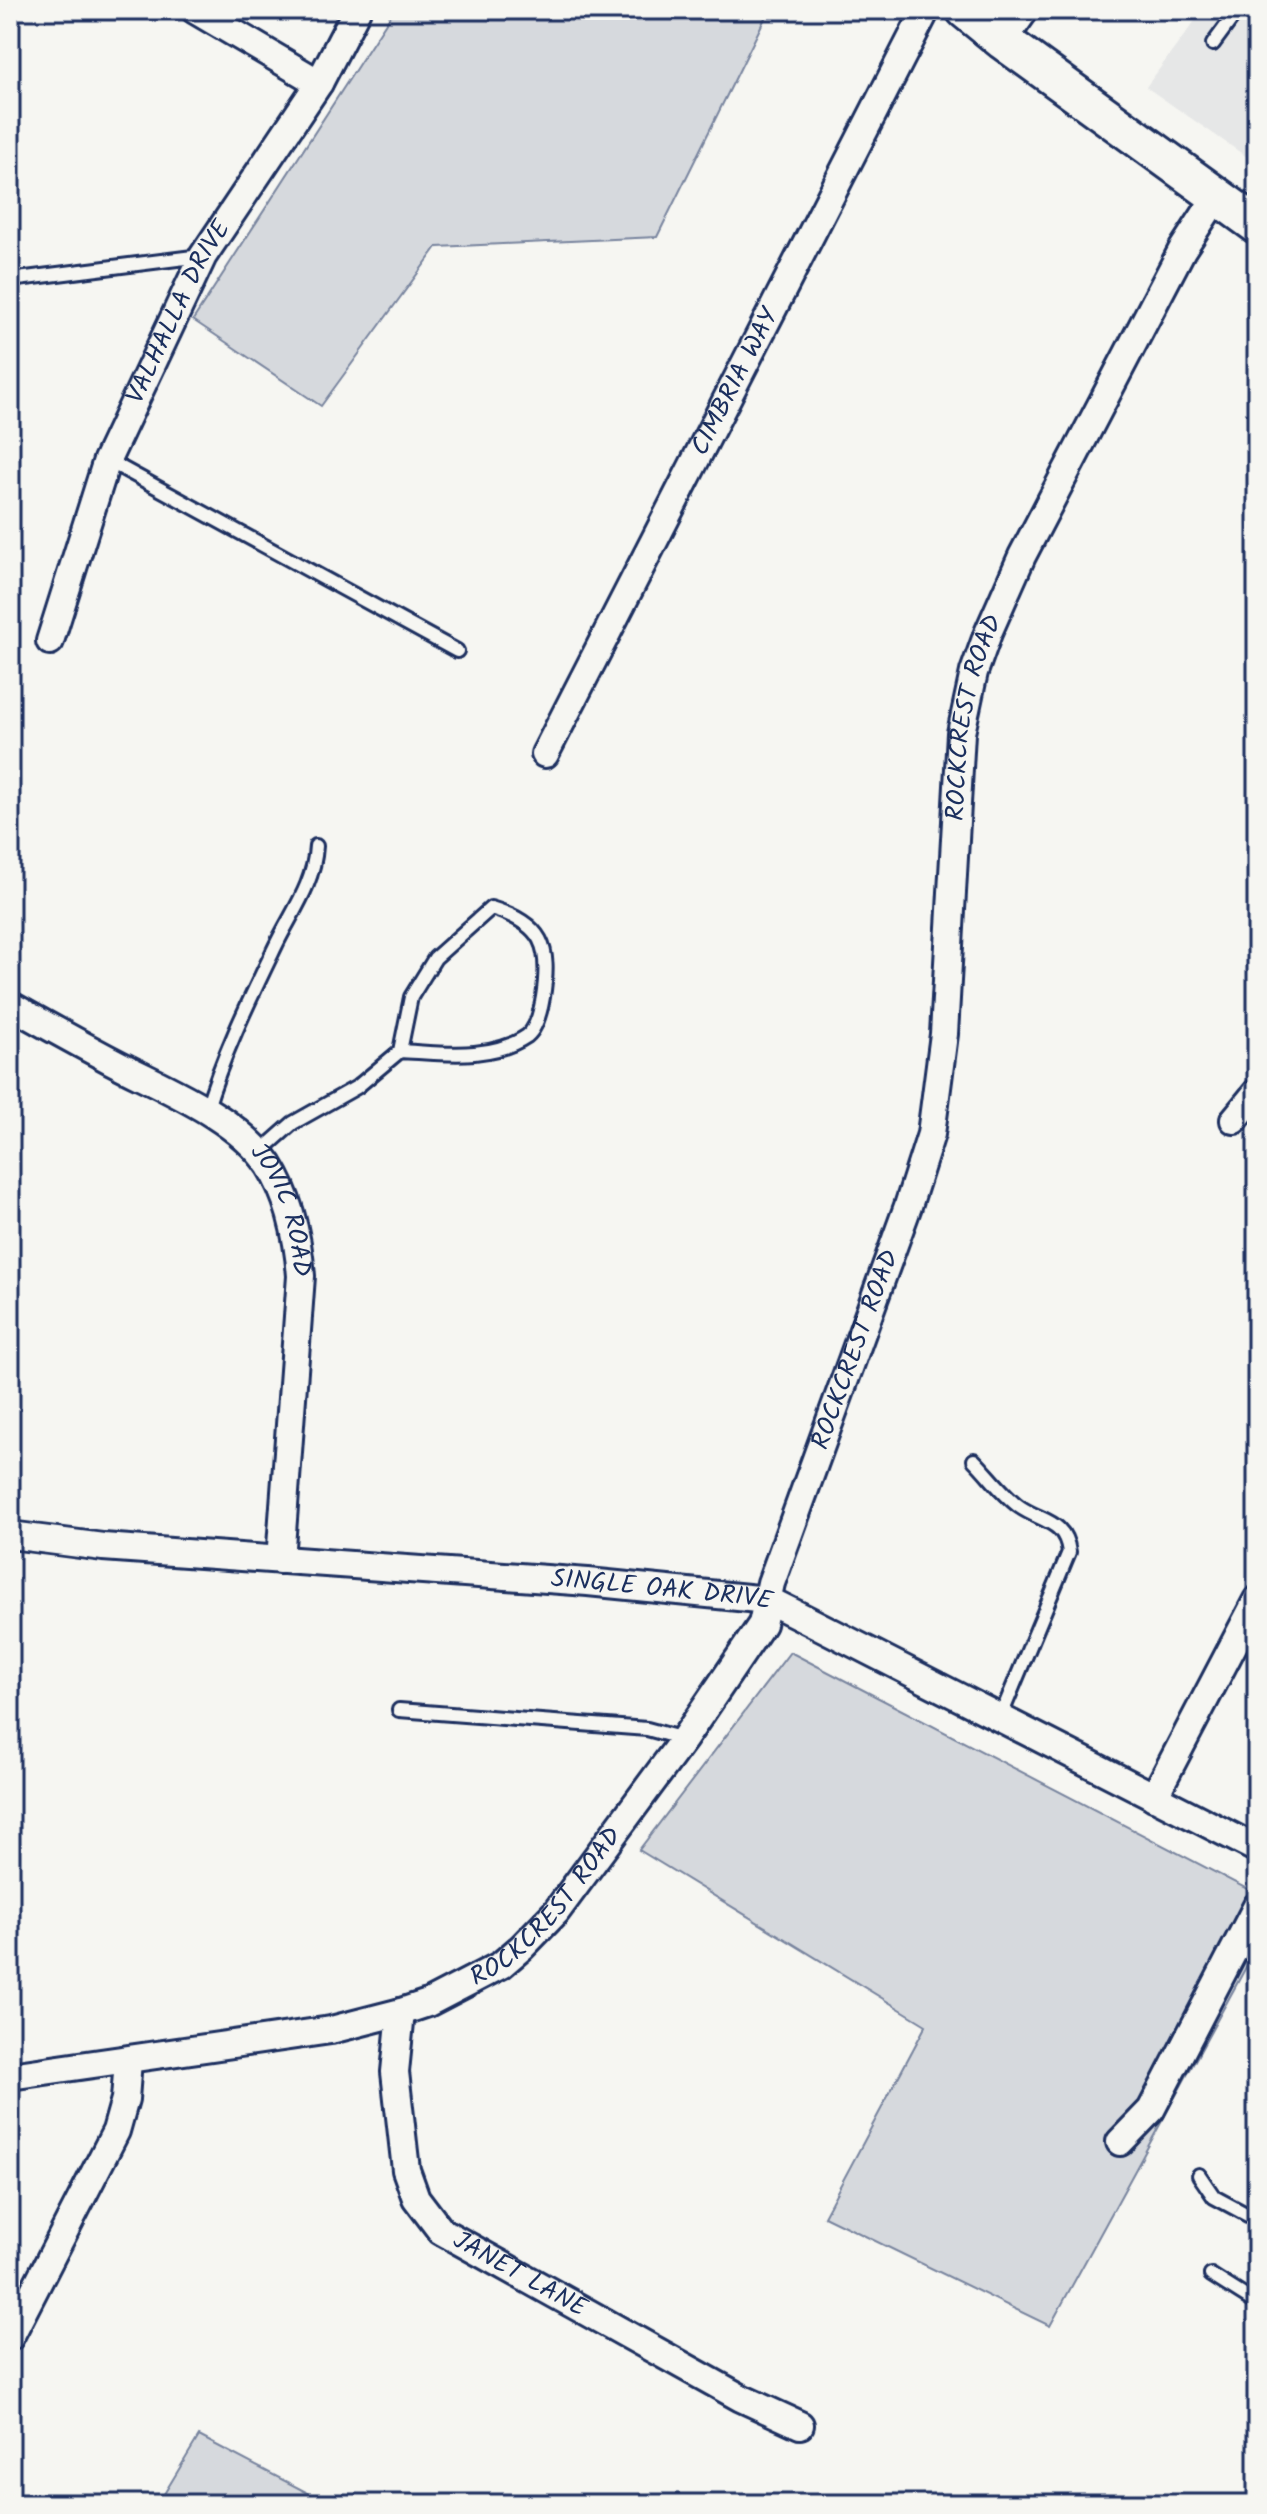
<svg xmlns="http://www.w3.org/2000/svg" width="1267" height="2514" viewBox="0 0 1267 2514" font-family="Kalam,sans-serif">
<rect width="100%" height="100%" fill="#f6f6f2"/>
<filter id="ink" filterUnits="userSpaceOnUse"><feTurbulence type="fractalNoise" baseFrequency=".0125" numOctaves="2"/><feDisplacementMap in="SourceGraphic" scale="16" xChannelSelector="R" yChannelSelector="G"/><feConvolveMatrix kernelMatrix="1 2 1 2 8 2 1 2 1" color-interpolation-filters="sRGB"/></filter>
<g filter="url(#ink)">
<path fill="#e6e7e7" d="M1203 10H1257V164L1146 87Z"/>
<g fill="#d6d9dd" stroke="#78849e" stroke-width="2">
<path d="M394 10H769L657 237 437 247 321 406 193 320Z"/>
<path d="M790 1652 1257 1894V1947L1050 2326 824 2216 926 2025 639 1850Z"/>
<path d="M199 2436 329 2504H158Z"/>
</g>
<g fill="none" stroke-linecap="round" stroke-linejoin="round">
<defs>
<g id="service">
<path d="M1213 44 1238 10"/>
<path d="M10 280 201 256"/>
<path d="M107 460 457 651"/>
<path d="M206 1111C223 1054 249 1001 275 947 291 913 314 885 316 846"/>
<path d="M259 1153 293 1123 357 1087 400 1051 411 997 435 958 491 908C543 924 551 946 543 997 541 1009 537 1028 527 1036 490 1061 441 1053 400 1051"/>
<path d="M974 1460C989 1475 1003 1495 1020 1507 1042 1522 1065 1520 1069 1552L1000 1718"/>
<path d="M399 1710 647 1729 684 1739"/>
<path d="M1199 2175 1214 2197 1257 2220"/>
<path d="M1211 2275 1257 2304"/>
</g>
<g id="minor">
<path d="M195 10 319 83"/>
<path d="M1003 41 1025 10"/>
<path id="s1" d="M50 641 107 460 203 256 319 83 357 10"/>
<path id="s2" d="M545 754 926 10"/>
<path id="s3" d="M10 1005C44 1024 78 1043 112 1061 163 1088 236 1116 269 1165 290 1198 298 1238 301 1276L280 1560"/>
<path d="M1234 1120 1257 1092"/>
<path id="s4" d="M10 1535 103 1547 588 1582 758 1599 776 1604 804 1618 1257 1849"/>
<path d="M1154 1797 1257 1600"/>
<path id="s5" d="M401 2012 395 2072 406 2170 416 2198 441 2231 741 2398 800 2425"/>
<path id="s6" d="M10 2076 331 2030 401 2012 428 2003 501 1965 522 1947 556 1912 684 1739 762 1624 771 1583 908 1206 931 1134 944 1034 961 733 974 672 988 633 1022 556 1182 250 1217 196"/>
<path d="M1120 2142 1151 2110 1257 1906"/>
<path d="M10 2337 116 2131 125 2099 128 2060"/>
</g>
<path id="secondary" d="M965 10 1003 41 1257 225"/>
</defs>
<use href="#service" stroke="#1b2f5e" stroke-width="18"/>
<use href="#minor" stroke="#1b2f5e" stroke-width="32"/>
<use href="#secondary" stroke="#1b2f5e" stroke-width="42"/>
<use href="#service" stroke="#f6f6f2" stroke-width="12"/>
<use href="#minor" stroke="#f6f6f2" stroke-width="26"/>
<use href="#secondary" stroke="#f6f6f2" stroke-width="36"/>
</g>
</g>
<g text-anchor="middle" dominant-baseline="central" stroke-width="8" stroke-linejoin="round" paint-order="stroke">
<g font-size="26" fill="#1b2f5e" stroke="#f6f6f2">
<text stroke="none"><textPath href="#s1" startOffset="354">VALHALLA DRIVE</textPath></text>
<text stroke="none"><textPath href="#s2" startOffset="418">CIMBRIA WAY</textPath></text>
<text stroke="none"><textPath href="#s6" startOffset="1876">ROCKCREST ROAD</textPath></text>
<text stroke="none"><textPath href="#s3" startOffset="354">JOVIC ROAD</textPath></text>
<text stroke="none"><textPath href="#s6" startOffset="1228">ROCKCREST ROAD</textPath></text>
<text stroke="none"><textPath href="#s4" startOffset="654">SINGLE OAK DRIVE</textPath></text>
<text stroke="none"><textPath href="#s6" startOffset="580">ROCKCREST ROAD</textPath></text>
<text stroke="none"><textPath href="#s5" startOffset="320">JANET LANE</textPath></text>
</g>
</g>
<rect width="1267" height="2514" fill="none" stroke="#f6f6f2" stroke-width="40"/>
<rect x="20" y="20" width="1227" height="2474" fill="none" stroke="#1b2f5e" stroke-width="3" filter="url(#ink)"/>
</svg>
